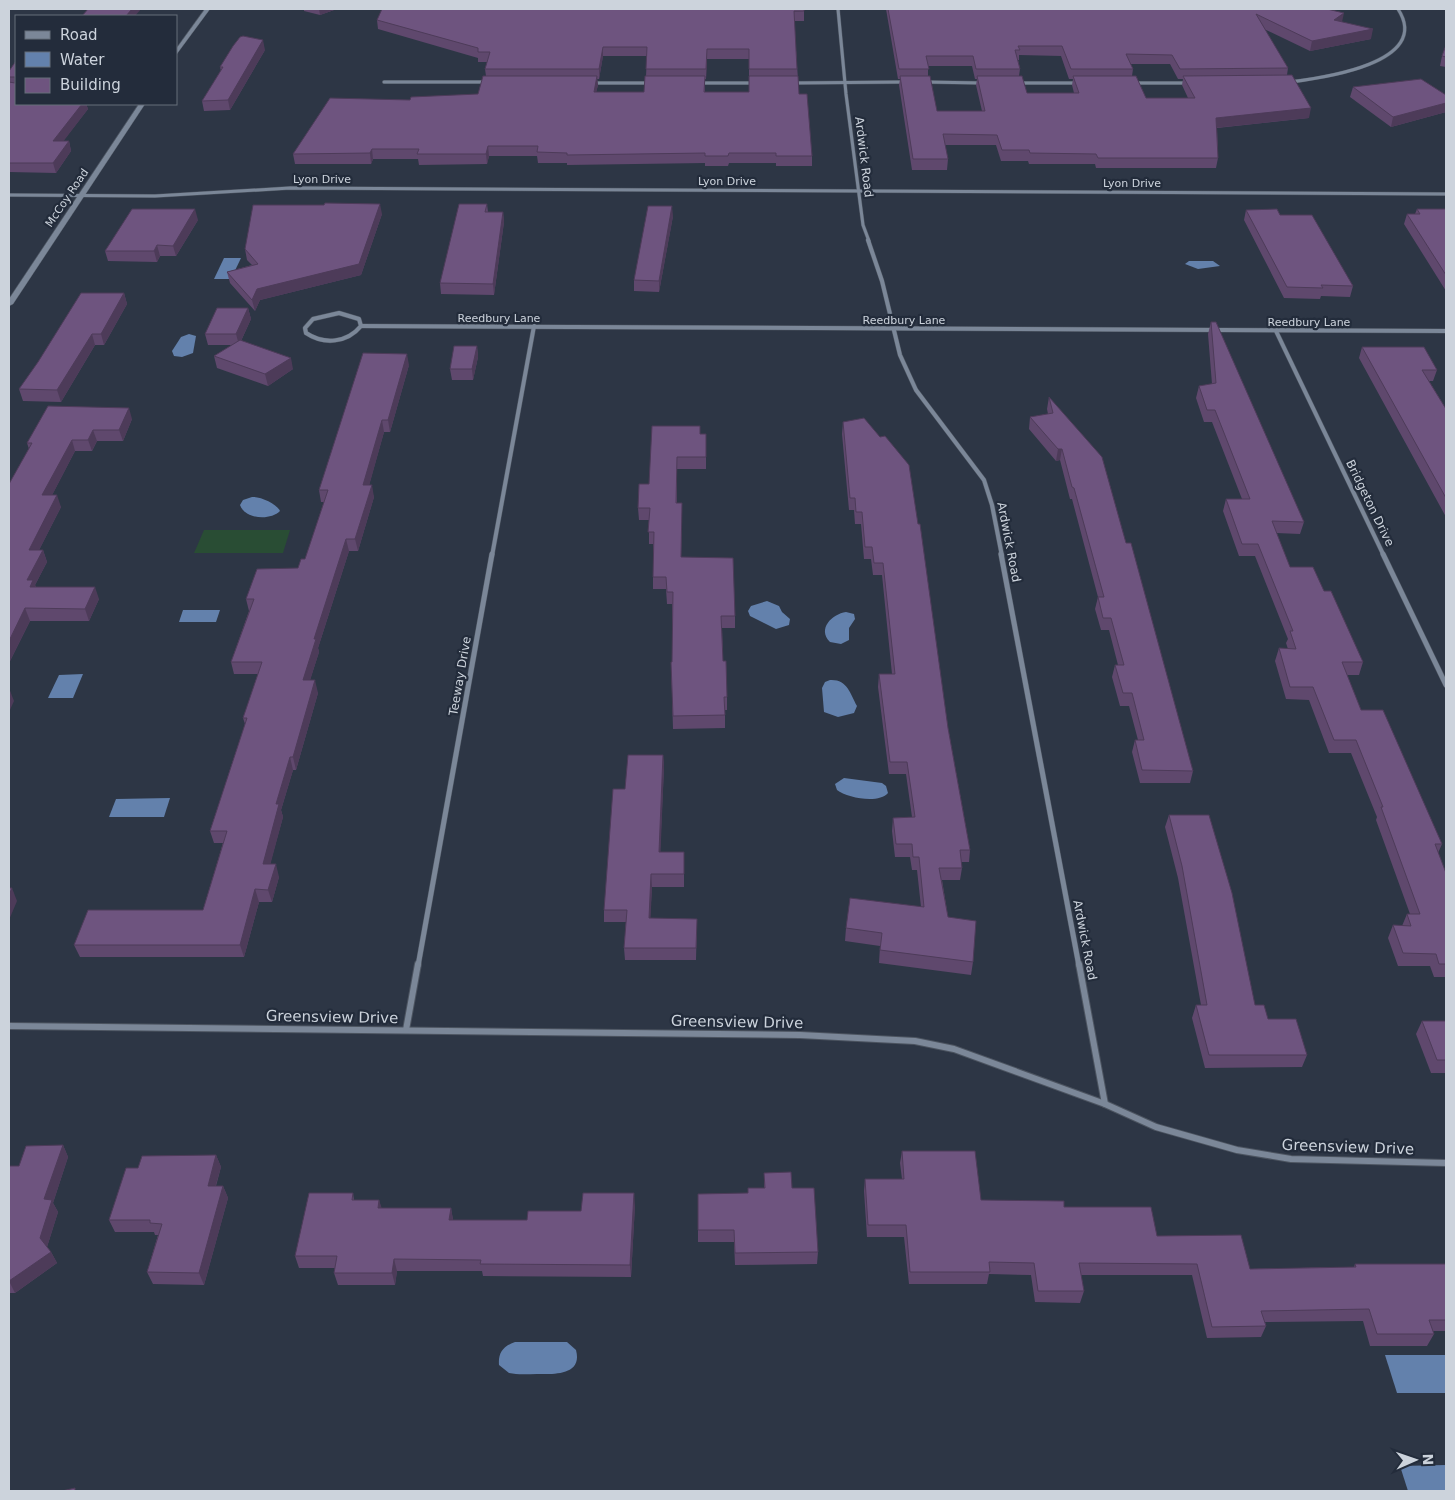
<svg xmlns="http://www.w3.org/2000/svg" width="1455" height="1500" viewBox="0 0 1455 1500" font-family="'DejaVu Sans',sans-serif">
<rect width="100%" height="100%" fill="#2d3645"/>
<path fill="#294d34" d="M204 530H290L283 553H194Z"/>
<g fill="#6381ac">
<path d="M224 258H241L231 279H214Z"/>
<path d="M1189 261H1213L1220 266 1198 269 1185 264Z"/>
<path d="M189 334 196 336 193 353 182 357 174 356 172 351 181 337Z"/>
<path d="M252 497C260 496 277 504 280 511 270 521 245 519 240 505L243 500Z"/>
<path d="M767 601 779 606 782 612 790 619 789 625 776 629 750 616 748 611 751 606Z"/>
<path d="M183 610H220L216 622H179Z"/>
<path d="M846 612 854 614 855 619 849 628V640L841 644 830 642C817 629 832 614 846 612Z"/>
<path d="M83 674 73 698H48L59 675Z"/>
<path d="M830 680C847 679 850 693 857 706L854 713 838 717 824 712 822 688 825 682Z"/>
<path d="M844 778 882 783 886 786 888 793C879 804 847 798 837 790L835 784Z"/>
<path d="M170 798 164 817H109L116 799Z"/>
<path d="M515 1342H567L576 1350C583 1376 552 1374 537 1374 528 1374 518 1375 509 1373L499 1365C498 1353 503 1346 515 1342Z"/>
<path d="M1385 1355H1446V1393H1397Z"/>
<path d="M1446 1465V1491H1408L1400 1466Z"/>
</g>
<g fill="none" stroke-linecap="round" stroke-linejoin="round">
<defs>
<g id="street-far3">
<path d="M838 9 846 94 863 225 869 241"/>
<path d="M384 82H487"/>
<path d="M925 82 982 83"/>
<path d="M1290 82C1322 78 1433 63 1398 9"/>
<path d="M593 83H649"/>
<path d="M700 83H754"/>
<path d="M793 83 904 82"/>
<path d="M1018 83H1077"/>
<path d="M1133 83H1187"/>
<path d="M9 195 155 196 290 188 1446 194"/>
</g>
<g id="street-far2">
<path d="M868 240 882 281 900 355 916 390 984 480 992 505 1002 556"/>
<path d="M339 313 359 319 361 326C347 343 324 345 306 333L305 328 313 319Z"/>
<path d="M361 326 1446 331"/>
<path d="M1276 331 1384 556"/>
<path d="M492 556 534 326"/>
</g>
<g id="street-far1">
<path d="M1001 554 1079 966"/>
<path d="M1383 554 1446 685"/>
<path d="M418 966 492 554"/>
</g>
<g id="street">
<path d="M1079 964 1105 1104"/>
<path d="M9 1026 800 1035 915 1041 954 1049 1105 1104 1156 1127 1237 1150 1291 1159 1446 1163"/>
<path d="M406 1030 418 964"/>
</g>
<g id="secondary">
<path d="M205 9H210L176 55V49Z"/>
<path d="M139 104H145L13 304 9 306V299Z"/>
</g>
</defs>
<use href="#street-far3" stroke="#4c5460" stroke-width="4"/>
<use href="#street-far2" stroke="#4c5460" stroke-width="5"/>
<use href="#street-far1" stroke="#4c5460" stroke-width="6"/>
<use href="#street" stroke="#4c5460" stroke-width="8"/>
<use href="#secondary" stroke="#4c5460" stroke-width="1"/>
<use href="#street-far3" stroke="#7b8798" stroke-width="3"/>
<use href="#street-far2" stroke="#7b8798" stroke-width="4"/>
<use href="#street-far1" stroke="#7b8798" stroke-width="5"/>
<use href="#street" stroke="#7b8798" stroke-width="6"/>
<use href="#secondary" fill="#7b8798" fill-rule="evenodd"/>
</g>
<g fill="#5f486d" fill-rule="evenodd">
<path d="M304 9H334V10L320 15 304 11Z"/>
<path d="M886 9H1327L1342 22 1371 39 1310 51 1264 29 1288 68 1287 75 1309 118 1217 128 1218 158 1216 168H1096L1095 164H1029L1028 161H1001L996 145H945L948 159 947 170H912L899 85 900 79H898ZM1019 55 1061 56 1069 79H1073L1072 85 1074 93H1027L1019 76 1020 69 1018 60H1019ZM1130 64H1170L1178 79H1183L1182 85 1188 98H1146L1132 76 1133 69ZM928 66H972L975 79H977L976 85 982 111H937L928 76Z"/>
<path d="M804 11V21H794L799 94 812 156V166H776V163H729L728 166H705V163L567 165V163H538L537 156H489L487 164 419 165 418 159H373L371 164H295L293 154 410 100 478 94 486 76 485 69 488 62H478V58L378 29 377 20ZM603 56H647L646 76 644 92H596L598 85 597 79H599ZM707 59H749V92H705V79H706Z"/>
<path d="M1446 45V67L1440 66 1442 56Z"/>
<path d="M265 50 230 110 204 111 202 101 221 71 220 67Z"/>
<path d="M16 61V104H86L88 109 63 141H69L71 151 56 173 9 172V71Z"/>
<path d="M1353 87 1446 95V112L1391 127 1350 97Z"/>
<path d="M487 204 488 212H503L504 222 494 295 441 294 440 283Z"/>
<path d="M1417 209H1446V291L1404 224 1407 214H1415Z"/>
<path d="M1246 210 1280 215 1353 286 1350 297 1321 296 1320 299 1284 298 1244 220Z"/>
<path d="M382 214 361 275 260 300 255 311 230 283 227 272 252 265 247 260 245 249Z"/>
<path d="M673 216 659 292 634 291V280Z"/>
<path d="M198 220 176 256H160L157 262 108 261 105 251Z"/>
<path d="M124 293 127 304 104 345H95L61 402 23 401 19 389Z"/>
<path d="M248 308 251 319 241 341 293 369 268 386 217 368 214 356 232 345H208L205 334Z"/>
<path d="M1211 322 1304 522 1300 534 1276 533 1290 567 1324 591 1363 662 1359 675H1347L1361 710 1442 844 1438 853 1446 873V977H1434L1430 966H1398L1388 938 1393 925 1402 926 1407 914H1410L1376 820 1377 817 1351 753H1329L1309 700 1286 699 1275 661 1279 648 1288 649 1286 643 1288 639 1255 556H1239L1223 511 1226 499H1242L1212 422H1204L1196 398 1199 386 1212 384 1208 334Z"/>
<path d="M477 346 478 357 473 380H452L450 369Z"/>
<path d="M1362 347 1437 370 1433 381H1429L1446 409V517L1359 358Z"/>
<path d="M409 365 390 432H384L369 485 374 497 358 551H349L318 648 319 652 310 680 318 693 296 770H293L281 810 283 817 270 864 279 877 272 902H259L244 957H80L74 945 203 910 223 843H214L210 831 245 724 243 718 258 674H234L231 662 249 611 246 599 298 568 305 559 324 502H321L319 490Z"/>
<path d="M1049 397 1126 543 1193 771 1190 783H1140L1132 752 1135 740H1138L1129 706H1120L1112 677 1115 665H1118L1109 630H1101L1095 609 1098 597 1072 499H1070L1060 460 1056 461 1029 429 1030 417 1048 414 1047 409Z"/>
<path d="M132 419 123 441H97L92 451H75L52 495 61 507 39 550H43L47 562 35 585 36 587 99 599 89 621H30L9 663V484L29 449 27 443Z"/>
<path d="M843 422 948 728 970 850 969 862H961L962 868 960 880H942L948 917 973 962 971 975 879 963 880 946 845 941 846 928 921 907 917 870H912L910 857H895L892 831 893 818 912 817 906 774H889L878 687 879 674H892L882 575H873L871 559H864L861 524H855L854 510H849L842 434Z"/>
<path d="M700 434H706V469H677V503H682L681 557 735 616V628H722L723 661 727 697V710H725V728L673 729 671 662H672V604H667L666 589H653V544H649V520H639L638 508 649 484Z"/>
<path d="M663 755 664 767 660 852H684V887H652L650 918 697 919 696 960H625L624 948 626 922H604V910L625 789Z"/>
<path d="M1169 815 1255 1005 1268 1019 1307 1055 1302 1067 1205 1068 1192 1018 1196 1005H1201L1178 878 1165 827Z"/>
<path d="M1422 1021H1446V1073H1431L1416 1034Z"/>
<path d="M63 1145 68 1157 53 1203 58 1212 47 1247 51 1252 57 1263 15 1293H9V1166H19Z"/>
<path d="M902 1151 981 1200 1064 1207 1157 1236 1250 1269 1354 1267 1355 1264H1446V1331H1433L1434 1334 1427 1346H1370L1363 1321 1265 1322 1266 1326 1261 1337 1207 1338 1192 1275H1081L1084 1291 1080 1303 1035 1302 1031 1275 989 1274 987 1284H909L904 1237H867L864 1191 865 1179H902L900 1163Z"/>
<path d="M216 1155 221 1167 216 1186H223L228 1198 204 1285 153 1284 147 1272 158 1235H155L154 1232H115L109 1220 138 1168Z"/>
<path d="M764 1173 792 1188 818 1252 817 1264 735 1265 734 1242H698V1230L748 1193 764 1188Z"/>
<path d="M353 1193 354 1200H379L381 1208H451L453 1220H527L581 1211 635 1205 631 1277 483 1276 482 1271H397L395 1285H338L334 1273 335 1268H299L295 1256Z"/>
</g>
<g fill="#4d3b59">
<path d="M132 9H141L135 16H126Z"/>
<path d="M319 9H334V10L320 15Z"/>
<path d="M1344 13 1342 22 1334 20Z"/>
<path d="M1373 29 1371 39 1310 51 1312 41Z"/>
<path d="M263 40 265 50 230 110 228 100Z"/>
<path d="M603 47V56L599 79V69Z"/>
<path d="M707 49V59L706 79V69Z"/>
<path d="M597 76 598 85 594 102V92Z"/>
<path d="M1446 103V112L1391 127 1393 117Z"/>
<path d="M82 104H86L88 109 56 151 53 141Z"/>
<path d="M1311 108 1309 118 1214 128 1216 118Z"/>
<path d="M69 141 71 151 56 173 53 163Z"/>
<path d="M488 146 489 156 487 164 486 154Z"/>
<path d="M372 149 373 159 371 164 370 153Z"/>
<path d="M380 204 382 214 361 275 260 300 255 311 252 300 257 289Z"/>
<path d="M672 206 673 216 659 292V281Z"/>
<path d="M195 209 198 220 176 256 173 246Z"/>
<path d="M503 212 504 222 494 295 493 284Z"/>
<path d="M157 245 160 256 157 262 154 251Z"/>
<path d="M124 293 127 304 104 345 101 334Z"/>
<path d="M248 308 251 319 239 345 236 334Z"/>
<path d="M92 334 95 345 61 402 57 390Z"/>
<path d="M477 346 478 357 473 380 472 369Z"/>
<path d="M407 354 409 365 390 432 388 420Z"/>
<path d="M291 358 293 369 268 386 265 374Z"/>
<path d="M129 408 132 419 123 441 119 430Z"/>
<path d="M382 420 384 432 366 497 363 485Z"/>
<path d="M93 430 97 441 92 451 88 440Z"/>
<path d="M72 440 75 451 46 507 42 495Z"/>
<path d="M1058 449H1062L1060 460 1056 461Z"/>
<path d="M372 485 374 497 358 551 355 539Z"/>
<path d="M57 495 61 507 33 562 29 550Z"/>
<path d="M346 539 349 551 318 648 319 652 306 693 303 680 314 639Z"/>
<path d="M43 550 47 562 35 585 38 593 34 599 27 580Z"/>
<path d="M95 587 99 599 89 621 85 609Z"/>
<path d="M25 608 30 621 9 663V641Z"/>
<path d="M315 680 318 693 296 770 293 757Z"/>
<path d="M9 688 14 701 9 712Z"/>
<path d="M663 755 664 767 660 865 659 852Z"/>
<path d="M290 757 293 770 281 810 283 817 267 877 263 864 276 804Z"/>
<path d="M276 864 279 877 272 902 268 890Z"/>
<path d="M651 874 652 887 650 931 649 918Z"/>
<path d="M12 888 17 901 9 920V895Z"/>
<path d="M255 889 259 902 244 957 240 945Z"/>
<path d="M63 1145 68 1157 53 1203 58 1212 46 1250 40 1238 44 1199Z"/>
<path d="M216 1155 221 1167 212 1198 208 1186Z"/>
<path d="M223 1186 228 1198 204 1285 199 1273Z"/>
<path d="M634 1193 635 1205 631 1277 630 1265Z"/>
<path d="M379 1200 383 1212 378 1208Z"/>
<path d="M451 1208 453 1220H449Z"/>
<path d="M51 1252 57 1263 15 1293 9 1281Z"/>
<path d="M394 1259 397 1271 395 1285 392 1273Z"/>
</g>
<g fill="#6e547f" stroke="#4d3b59">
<path d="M88 9H132L126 16H82Z"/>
<path d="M382 9H804V11H794L797 69H749V49H707L706 69H646L647 47H603L599 69H485L490 52H478V48L377 20Z"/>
<path d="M888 9H1327L1344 13 1334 20 1373 29 1312 41 1256 14 1288 68 1180 69 1172 55 1126 54 1133 69H1071L1062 46H1018L1020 50H1015L1020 69H976L973 56H926L929 69H899Z"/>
<path d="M243 36 263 40 228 100 202 101 223 67H220L233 46 240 37Z"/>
<path d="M1446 45V57L1442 56Z"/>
<path d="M16 61V104H82L53 141H69L53 163H9V82L15 83V77H9V71Z"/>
<path d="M1292 75 1311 108 1216 118 1218 158H1098L1096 154 1030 153 1029 150H1002L997 135 943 134 948 159H913L900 76H930L937 111H985L977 76H1022L1027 93H1079L1073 76H1136L1146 98H1195L1183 76Z"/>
<path d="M483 76H597L594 92H644L645 76H705L704 92H749V76H798L799 94H807L812 156H776V153H729L728 156H705V153L567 155V153L537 152 538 146H488L486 154H417L419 149H372L370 153 293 154 330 98 410 100 411 97 478 94Z"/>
<path d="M1421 79 1446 95V103L1393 117 1353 87Z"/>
<path d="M325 203 380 204 359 264 257 289 252 300 227 272 258 264 245 249 253 205H324Z"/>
<path d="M459 204H487L485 212H503L493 284 440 283Z"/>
<path d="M648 206H672L659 281 634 280Z"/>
<path d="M132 209H195L173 246 157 245 154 251H105Z"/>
<path d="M1277 209 1280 215H1312L1353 286 1321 285 1323 288 1287 287 1246 210Z"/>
<path d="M1417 209H1446V275L1407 214H1420Z"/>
<path d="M81 293H124L101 334H92L57 390 19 389 38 362Z"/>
<path d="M217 308H248L236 334H205Z"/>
<path d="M1211 322H1216L1304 522 1272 521 1290 567H1313L1324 591H1331L1363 662H1342L1361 710H1383L1442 844H1435L1446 873V964H1439L1436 954 1403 953 1393 925 1411 926 1407 914H1420L1381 807H1383L1356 740H1334L1313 687H1290L1279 648 1296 649 1290 631H1293L1258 544H1242L1226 499H1250L1215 410H1207L1199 386 1216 383Z"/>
<path d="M240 340 291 358 265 374 214 356Z"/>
<path d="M454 346H477L472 369H450Z"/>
<path d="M1362 347H1424L1437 370H1422L1446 409V498Z"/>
<path d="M363 353 407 354 388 420H382L363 485H372L355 539H346L314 639H316L303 680H315L293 757H290L276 804H279L263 864H276L268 890 255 889 240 945H74L88 910H203L227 831H210L247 718H243L262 662H231L254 599H246L257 569 298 568 301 559H305L328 490H319Z"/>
<path d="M1049 397 1102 457 1126 543H1131L1193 771 1142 770 1135 740H1144L1132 693H1123L1115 665H1124L1111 618H1103L1098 597H1104L1074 488 1072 487 1062 449H1058L1030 417 1053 413Z"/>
<path d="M48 406 129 408 119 430H93L88 440H72L42 495H57L29 550H43L27 580H33L30 587H95L85 609 25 608 9 641V484L32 443H27Z"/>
<path d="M864 418 880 437 885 436 909 465 918 524H920L948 728 970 850H960L962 868H939L948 917 976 921 973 962 880 950 882 933 846 928 850 898 924 907 919 857H913L912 844H896L893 818 915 817 907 762H890L879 674H895L883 563H874L872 547H865L862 512H856L855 498H850L843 422Z"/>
<path d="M652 426H700V434H706V457H677L676 503H682L681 557 733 558 735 616H721L723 661H726L727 697H724L725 715 673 716 671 662H672L673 592H667L666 577H653L654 532H648L650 508H638L639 484H649Z"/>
<path d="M628 755H663L659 852H684V874H651L649 918 697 919 696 948H624L627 910H604L613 789H625Z"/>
<path d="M1169 815H1209L1232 893 1255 1005H1264L1268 1019H1296L1307 1055H1209L1196 1005H1207L1182 866Z"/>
<path d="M9 888H12L9 895Z"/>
<path d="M1422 1021H1446V1060H1437Z"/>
<path d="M63 1145 44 1199 52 1200 40 1238 51 1252 9 1281V1166H19L26 1146Z"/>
<path d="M902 1151H975L981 1200 1064 1201V1207H1151L1157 1236 1241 1235 1250 1269 1356 1267 1355 1264H1446V1320H1429L1434 1334H1377L1369 1309 1261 1311 1266 1326 1212 1327 1197 1264 1079 1263 1084 1291H1038L1034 1263 989 1262 990 1272H910L906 1225H868L865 1179H904Z"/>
<path d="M216 1155 208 1186H223L199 1273 147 1272 162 1224 150 1223V1220H109L126 1168H138L142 1156Z"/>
<path d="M791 1172 792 1188H814L818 1252 735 1253 734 1230H698V1194L748 1193V1188H765L764 1173Z"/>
<path d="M309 1193H353L352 1200H379L378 1208H451L449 1220H527L528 1211H581L583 1193H634L630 1265 480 1264 481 1260 394 1259 392 1273H334L337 1256H295Z"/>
<path d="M75 1488V1491H62Z"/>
</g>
<g text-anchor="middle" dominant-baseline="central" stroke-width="4.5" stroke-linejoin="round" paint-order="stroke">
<g font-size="11" fill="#ccd3dc" stroke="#232c3b">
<text x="322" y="179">Lyon Drive</text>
<text x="727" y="181">Lyon Drive</text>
<text x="1132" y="183">Lyon Drive</text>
<text transform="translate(67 198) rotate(-56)">McCoy Road</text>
<text x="499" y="318">Reedbury Lane</text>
<text x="904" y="320">Reedbury Lane</text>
<text x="1309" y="322">Reedbury Lane</text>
</g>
<g font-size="12" fill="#ccd3dc" stroke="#232c3b">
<text transform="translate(864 157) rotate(83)">Ardwick Road</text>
<text transform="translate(1370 503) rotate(64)">Bridgeton Drive</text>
<text transform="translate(1009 542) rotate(79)">Ardwick Road</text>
<text transform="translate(460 676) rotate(-80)">Teeway Drive</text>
<text transform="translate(1085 940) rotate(79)">Ardwick Road</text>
</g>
<g font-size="15" fill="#ccd3dc" stroke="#232c3b">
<text transform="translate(332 1017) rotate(1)">Greensview Drive</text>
<text transform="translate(737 1022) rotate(1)">Greensview Drive</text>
<text transform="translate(1348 1147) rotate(2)">Greensview Drive</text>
</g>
</g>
<rect width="1455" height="1500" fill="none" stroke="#ccd3dc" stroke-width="20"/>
<rect x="15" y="15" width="162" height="90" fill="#232c3b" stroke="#676f7b"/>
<rect x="25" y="31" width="25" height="8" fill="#7b8798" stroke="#676f7b"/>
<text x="60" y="40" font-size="15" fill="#ccd3dc">Road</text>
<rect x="25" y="52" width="25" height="15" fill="#6381ac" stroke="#676f7b"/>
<text x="60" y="65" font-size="15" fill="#ccd3dc">Water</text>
<rect x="25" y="78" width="25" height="15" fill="#6e547f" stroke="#676f7b"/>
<text x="60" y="90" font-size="15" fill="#ccd3dc">Building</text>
<g transform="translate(1415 1460) rotate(88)" stroke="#232c3b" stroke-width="4" paint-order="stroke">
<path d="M0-4L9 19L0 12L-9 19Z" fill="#ccd3dc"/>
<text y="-8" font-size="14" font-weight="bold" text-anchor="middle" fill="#ccd3dc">N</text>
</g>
</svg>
